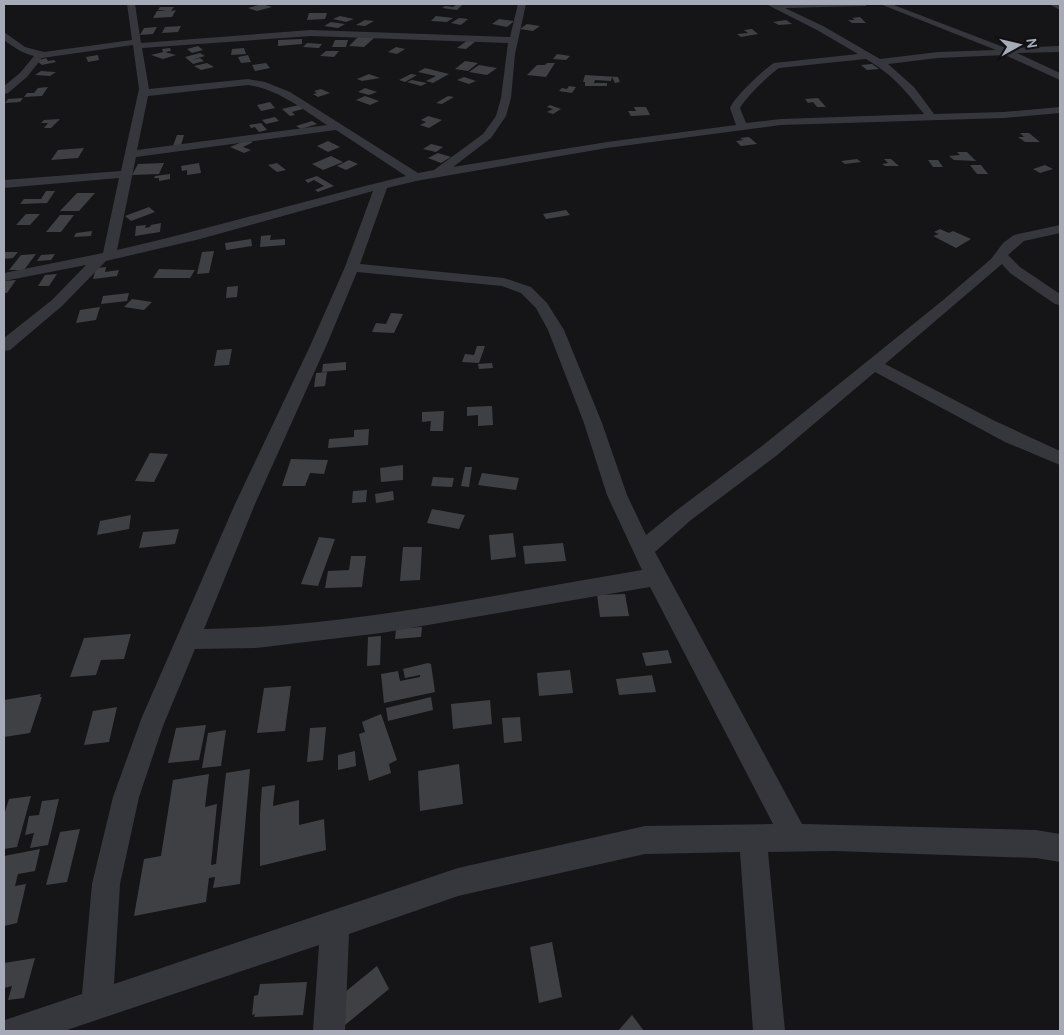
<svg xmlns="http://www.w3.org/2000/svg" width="1064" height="1035" viewBox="0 0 1064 1035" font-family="Cabin,sans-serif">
<rect width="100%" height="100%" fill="#151517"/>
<g fill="#3f4044">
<path d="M262 4 272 7 257 11 248 8Z"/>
<path d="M457 4H463L457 10 442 8 445 6 453 7Z"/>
<path d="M160 7H174L171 11 176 10 172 17 153 18 157 11H167L158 10Z"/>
<path d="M309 13H327L325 19 307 20Z"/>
<path d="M340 16 354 19 346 22 333 19Z"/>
<path d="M436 16 453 18 447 22 431 21Z"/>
<path d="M860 17 866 23H852L848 20H855L852 18Z"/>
<path d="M459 18 468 19 461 25 451 23Z"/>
<path d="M499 19 514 21 507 27 492 24Z"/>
<path d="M365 20 374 21 365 26 356 25Z"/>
<path d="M786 20 792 24 779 25 773 22Z"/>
<path d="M331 22 345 24 338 28 324 26Z"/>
<path d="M527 24 540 26 533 31 520 29Z"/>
<path d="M181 26 178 32 162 33 165 27Z"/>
<path d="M157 27 153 34 140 35 144 28Z"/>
<path d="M752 29 758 34 741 37 737 34 748 33 744 30Z"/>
<path d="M358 37 374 38 364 47 349 46Z"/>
<path d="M302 39V44L278 46V40Z"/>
<path d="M335 40H348L346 47H332Z"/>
<path d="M468 40 476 41 466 49 457 48Z"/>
<path d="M307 43 322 44 319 48 303 47Z"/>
<path d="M198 46 203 50 192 53 187 49Z"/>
<path d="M396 47 405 49 397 54 388 52Z"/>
<path d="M170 48 171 51 165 52 176 55 163 59 151 55 163 52 162 49Z"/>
<path d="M244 48 246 54 231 55 232 49Z"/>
<path d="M326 51H339L334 57 320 56Z"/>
<path d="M200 53 205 56 191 60 200 58 204 61 193 64 185 57Z"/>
<path d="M557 54 570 56 566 60 553 59Z"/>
<path d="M98 55 99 60 88 62 86 57Z"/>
<path d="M248 55 251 62 241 63 238 57Z"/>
<path d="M46 58 48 61 54 60 56 62 42 65 37 61Z"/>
<path d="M465 61 478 63 468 71 455 69Z"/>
<path d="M207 63 214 67 201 70 194 66Z"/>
<path d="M266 63 270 68 255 71 252 65Z"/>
<path d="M547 63H555L546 77 527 75 537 65H545Z"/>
<path d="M872 64 879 69 867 70 861 65Z"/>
<path d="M479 65 497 68 487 75 469 72Z"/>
<path d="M425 68 449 74 433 83 426 81 436 76 418 72Z"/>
<path d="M41 71 56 72 50 76 35 75Z"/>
<path d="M369 74 380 78 362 81 357 79Z"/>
<path d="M411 74 417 75 405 82 399 80Z"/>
<path d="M585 75 618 77 620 82 615 83 612 77 611 81 595 80 594 83H607V86H585V82H583Z"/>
<path d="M464 77 476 81 469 84 457 80Z"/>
<path d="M412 80 427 83 421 86 407 82Z"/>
<path d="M569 86 576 87 572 93 559 91 562 88 567 89Z"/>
<path d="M48 87 42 96 24 97 27 93H34L38 88Z"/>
<path d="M365 88 377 92 369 95 358 92Z"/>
<path d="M321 89 330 93 318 97 313 94 317 93 314 91Z"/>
<path d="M365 96 379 101 370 105 356 100Z"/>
<path d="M448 96 454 97 442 104 436 103Z"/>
<path d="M23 98 20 102 5 103 8 99Z"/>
<path d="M818 98 826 107H817L813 102 808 103 805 99Z"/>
<path d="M270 102 275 108 261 111 257 105Z"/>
<path d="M299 105 303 109 292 112 295 115 290 116 282 109Z"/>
<path d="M550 105 561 109 553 114 547 112 553 109 547 107Z"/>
<path d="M634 107H646L650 115 631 116 628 111H636Z"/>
<path d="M428 116 442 120 429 128 420 125 426 122 421 120Z"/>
<path d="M275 117 279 121 266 124 262 120Z"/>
<path d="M60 119 51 128H44L48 123H41L44 120Z"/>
<path d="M312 121 317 124 301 129 296 126Z"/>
<path d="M261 123 267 130 259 132 255 127 251 128 249 125Z"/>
<path d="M1020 133H1029L1040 142H1025L1018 137H1024Z"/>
<path d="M177 135H184L181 145 173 146Z"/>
<path d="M749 137 757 144 741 146 736 141 743 140 740 138Z"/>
<path d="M247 140 253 142 243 147 251 150 244 153 230 147Z"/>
<path d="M328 141 340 147 328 152 317 146Z"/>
<path d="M431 144 443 147 436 152 423 149Z"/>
<path d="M84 148 78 158 51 160 58 150Z"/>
<path d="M957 152H967L976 161 954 160 949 156 960 155Z"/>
<path d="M438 153 451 157 441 163 428 158Z"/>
<path d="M331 156 343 162 323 170 312 164Z"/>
<path d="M857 159 861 162 845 164 841 161Z"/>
<path d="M884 159H891L899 166H885L882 164 888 163Z"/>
<path d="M349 160 358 164 346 170 337 166Z"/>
<path d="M928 160H938L943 167H933Z"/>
<path d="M164 163 159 174 132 175 138 164Z"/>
<path d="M199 163 201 173 187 175V170L182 171 181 166Z"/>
<path d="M277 163 286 170 277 172 268 165Z"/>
<path d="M970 165H981L988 174H977Z"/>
<path d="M1045 165 1053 169 1040 173 1033 169Z"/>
<path d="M170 174V179L159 181V178H154L155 176Z"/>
<path d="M317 176 334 186 318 192 315 190 324 186 314 180 308 183 305 180Z"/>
<path d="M46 191H55L47 203 20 204 24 199H41Z"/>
<path d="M77 193H95L79 211H60Z"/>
<path d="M149 207 155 212 131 221 125 216Z"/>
<path d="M566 210 570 215 546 219 543 214Z"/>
<path d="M26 214H40L30 225H16Z"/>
<path d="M60 215H74L61 232H46Z"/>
<path d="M161 223 160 232 135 236 136 226 146 225 145 228 150 227 151 225Z"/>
<path d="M940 229 949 233 953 231 971 239 956 248 933 236 939 234 934 232Z"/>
<path d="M92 231 91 236 74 237 76 233Z"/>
<path d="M271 235 270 240 285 239V245L260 247 261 236Z"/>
<path d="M251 239 252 246 226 250 225 243Z"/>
<path d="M214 251 209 273 197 274 202 252Z"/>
<path d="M4 252H18L13 258 4 259Z"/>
<path d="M36 254 24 270H9L21 255Z"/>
<path d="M55 254 51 260 37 261 41 255Z"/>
<path d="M106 267 105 272 119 270 117 276 93 279 96 268Z"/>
<path d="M159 269 195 270 190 278H153Z"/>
<path d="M57 274 49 286H38L45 275Z"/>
<path d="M16 280 7 293H4V281Z"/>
<path d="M238 286 237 297 226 298 227 287Z"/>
<path d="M129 293 127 301 101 304 103 296Z"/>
<path d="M132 299 152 302 144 310 124 307Z"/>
<path d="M100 307 96 320 76 323 80 310Z"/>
<path d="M391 313 403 314 394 333 372 332 376 323 386 324Z"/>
<path d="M477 346H485L479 363 462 362 465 354 474 355Z"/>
<path d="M232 349 229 365 214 366 217 350Z"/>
<path d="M346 362V370L322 372 323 364Z"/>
<path d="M492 363 493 368 479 369 478 364Z"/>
<path d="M327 372 325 386 314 387 316 373Z"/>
<path d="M492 406 493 425 478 426V415L467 416V407Z"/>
<path d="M444 411 443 431H430L431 421 422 422V412Z"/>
<path d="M369 429 368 445 328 448 329 439 354 437V430Z"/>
<path d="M150 453 168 454 154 482 135 481Z"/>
<path d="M291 459 328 460 324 474 310 473 305 486H282Z"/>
<path d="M403 465V480L381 482 380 468Z"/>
<path d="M465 467H472L469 487 461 486Z"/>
<path d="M482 473 519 478 516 490 478 485Z"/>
<path d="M433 477 454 478 452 487 431 486Z"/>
<path d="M367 490 366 502 352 503 353 491Z"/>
<path d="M393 491 394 500 376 503 375 494Z"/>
<path d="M432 509 465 515 459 529 427 523Z"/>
<path d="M131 515 129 529 97 535 100 521Z"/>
<path d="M179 529 175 544 139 548 143 532Z"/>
<path d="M513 533 516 557 491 560 489 535Z"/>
<path d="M319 537 335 539 318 586 301 584Z"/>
<path d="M563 543 566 561 525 564 523 546Z"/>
<path d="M403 547H422L420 580 400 581Z"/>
<path d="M351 556H366L362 587 325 588 328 571 349 570Z"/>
<path d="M625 594 629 616 600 617 597 595Z"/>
<path d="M422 627 421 637 395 639 396 629Z"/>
<path d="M131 634 124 659 101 660 96 675 70 677 84 638Z"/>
<path d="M381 636 380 665 367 666 368 637Z"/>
<path d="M668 650 672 663 646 666 642 653Z"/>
<path d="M428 663 431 664 435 692 384 703 381 674 398 671 400 681 420 677V675L405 678 403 669Z"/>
<path d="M570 670 573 693 539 696 537 673Z"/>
<path d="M652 675 656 692 619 695 616 679Z"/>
<path d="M291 686 285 731 257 733 264 688Z"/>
<path d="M41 694 40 697H42L30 733 4 737V700Z"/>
<path d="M431 697 433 710 388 721 386 708Z"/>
<path d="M490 700 492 724 453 729 451 704Z"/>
<path d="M117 707 109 742 84 745 93 711Z"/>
<path d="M381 714 397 760 389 764 391 773 369 781 359 734 365 732 362 722Z"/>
<path d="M520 717 522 741 504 743 502 718Z"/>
<path d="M206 725 199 760 168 763 176 728Z"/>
<path d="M326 727 323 760 307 762 310 728Z"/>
<path d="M226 730 221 766 202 768 208 733Z"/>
<path d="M355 751 356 766 338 770V755Z"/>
<path d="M459 764 463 804 420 811 418 771Z"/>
<path d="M250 769 240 884 213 888 215 877 209 878 206 902 134 916 144 859 161 856 173 780 209 774 205 807 217 804 211 865 216 864 226 773Z"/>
<path d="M275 785 273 806 299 800V825L324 819 326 850 260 866V814L262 787Z"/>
<path d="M31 796 17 847 4 849V815L9 799Z"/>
<path d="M59 799 48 845 30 848 34 833 25 835 29 816 39 815 42 801Z"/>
<path d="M80 829 67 882 46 885 60 832Z"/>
<path d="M40 849 35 871 18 874 15 886 26 884 17 923 4 926V856Z"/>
<path d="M552 942 562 997 539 1003 530 947Z"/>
<path d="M35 958 24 998 8 1000 12 986 4 988V963Z"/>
<path d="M377 966 389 989 345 1025 334 1001Z"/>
<path d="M307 982 303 1015 254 1017 255 1014 252 1015 254 996 258 995 260 984Z"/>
<path d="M632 1015 644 1031H618Z"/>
</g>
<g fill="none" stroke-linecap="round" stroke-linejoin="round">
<g fill="#36373c" fill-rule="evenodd">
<path d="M127 4H135L141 43 311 30 510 37 518 4H526L515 54 511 98 506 116 491 138 453 167 607 142 736 125 730 108C736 95 762 71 774 63L858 54 817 30 766 4H869L865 6 785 8 823 26 880 59 938 52 996 50 880 4H891L1006 48 1060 46V52L1017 53 1060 73V80L1005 55 938 58 888 64 914 87 934 114 1004 112 1060 107V113L1004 118 781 125 607 148 416 181 387 188 360 264 504 278 531 287 547 303 564 330 602 423 627 495 646 535 677 510 762 446 942 301 991 259 1003 243 1014 235 1060 225V233L1024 241 1008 255 1020 267 1060 294V305L1055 304 1010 273 1002 264 885 364 995 421 1060 451V465L1005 442 875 372 776 456 691 520 655 552 802 824 1036 830 1060 834V862L1036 858 834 851 768 852 785 1031H753L740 852 645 854 458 896 349 934 345 1031H313L319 945 64 1031H4L5 1020 82 994 92 884 113 797 142 717 235 504 311 344 345 267 373 191 200 239 106 261 62 306 10 350 4 351V338L52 300 86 265 4 281V273L103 253 119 178 4 188V180L121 171 139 89 133 45 42 58 27 77 8 93 4 94V86L20 73 34 56C22 53 13 47 4 40V32L25 47 44 52 132 40ZM311 36 508 43 501 98 496 116 483 134 434 170 418 173 290 92 265 82 248 79 149 89 142 48ZM866 59C893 75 905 90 924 114L781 119 746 123 740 108C745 98 770 74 779 68ZM248 85C278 89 302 109 327 125L137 150 148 96ZM336 130 406 176C309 199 214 228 117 250L136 157ZM357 272 502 286 521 293 536 308 548 330 584 423 607 495 642 570C498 594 349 627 204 629L255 504 327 344ZM650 587 773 824 645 826 458 868 114 984 120 884 139 797 163 726 195 649 256 648 381 633Z"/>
<path d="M1049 4 1060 5V10Z"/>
</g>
</g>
<rect width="1064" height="1035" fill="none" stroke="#a7abb7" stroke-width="10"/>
<g transform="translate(1019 45) rotate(82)" stroke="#101012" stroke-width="4" paint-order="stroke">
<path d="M0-4L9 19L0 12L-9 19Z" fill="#a7abb7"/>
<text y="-8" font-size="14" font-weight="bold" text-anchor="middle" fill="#a7abb7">N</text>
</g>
</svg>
